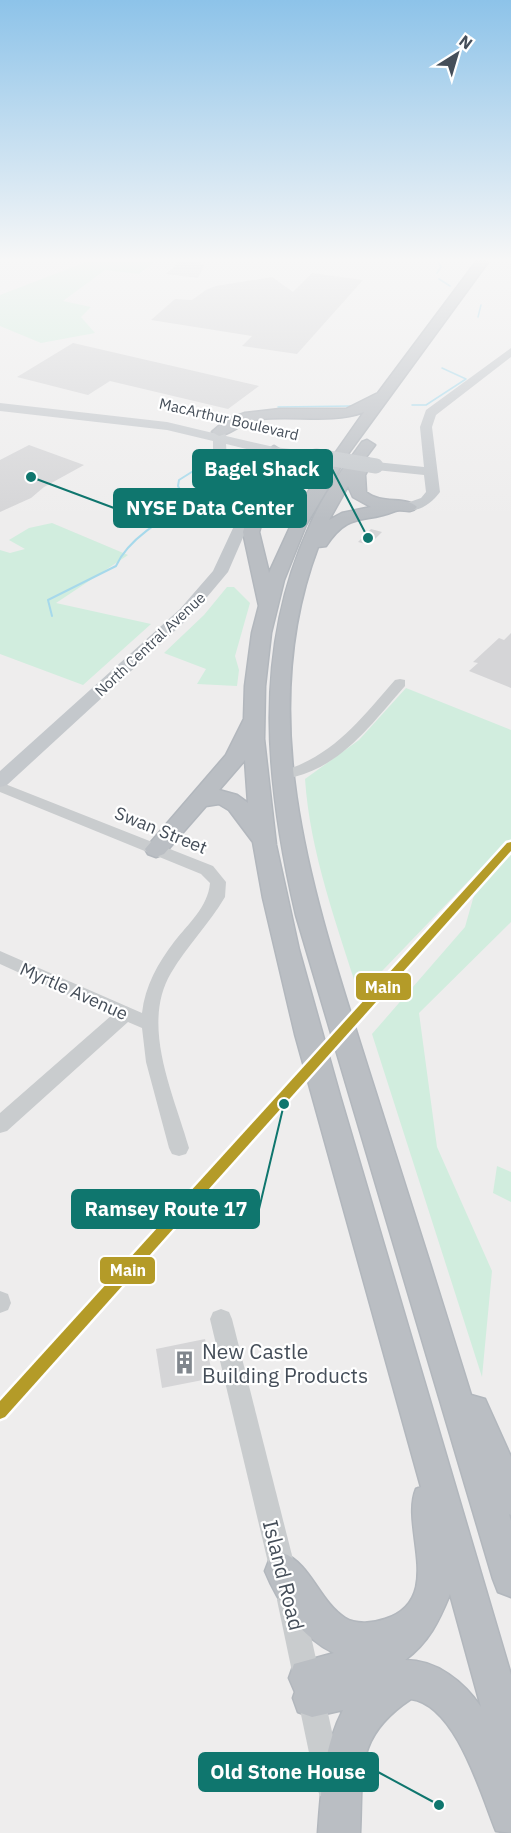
<svg xmlns="http://www.w3.org/2000/svg" width="511" height="1833" viewBox="0 0 511 1833" font-family="'IBM Plex Sans',sans-serif">
<rect width="100%" height="100%" fill="#eeeded"/>
<g fill="#d1edde">
<path d="M86 262H154L139 274 105 270 63 301 91 307 81 317 95 333 41 343 0 326V295Z"/>
<path d="M52 523 128 555 56 603 151 624 83 685 0 654V550L10 553 25 549 9 540 29 528Z"/>
<path d="M227 587H234L250 603 235 656 239 670 237 686 197 684 206 669 164 653 204 615Z"/>
<path d="M406 688 511 730V922L419 1013 437 1147 492 1271 482 1377 372 1034 465 927 482 867 359 995C337 925 310 853 305 779L359 740Z"/>
<path d="M497 1166 511 1172V1202L493 1193Z"/>
</g>
<g fill="none" stroke-linecap="round" stroke-linejoin="round">
<g stroke="#a6d9eb" stroke-width="1.5">
<path d="M437 273 441 267 438 262"/>
<path d="M439 279 450 286"/>
<path d="M478 317 481 305"/>
<path d="M412 405H426L466 379 442 368"/>
<path d="M278 407 354 406"/>
</g>
<path stroke="#a6d9eb" stroke-width="2" d="M52 616 48 600 116 566C128 539 162 519 188 505L178 486 179 480 198 468"/>
</g>
<g fill="#d5d5d7">
<path d="M179 262H199L204 266 198 278 166 274Z"/>
<path d="M312 273 363 280 297 354 242 346 252 336 151 320 175 299 192 300 206 290 216 286 272 277 293 292Z"/>
<path d="M73 343 259 386 228 409 110 381 88 395 17 377Z"/>
<path d="M29 445 84 465 44 487 31 498 0 512V460Z"/>
<path d="M371 529 382 532 369 545 358 542Z"/>
<path d="M511 633V688L469 671 478 663 473 662 499 638 504 640Z"/>
<path d="M205 1339 213 1378 162 1388 156 1349Z"/>
</g>
<g fill="none" stroke-linecap="round" stroke-linejoin="round">
<defs>
<g id="highway">
<path d="M476 262H488L350 451 306 525 284 580 271 633 265 686 264 739 276 845 299 950 340 1096 511 1675V1833L496 1831C481 1794 456 1705 411 1699 354 1737 363 1771 360 1833H318C321 1790 323 1749 343 1710L312 1717 298 1712 293 1698 295 1692 289 1678 294 1664 334 1653C302 1638 278 1603 265 1571L270 1558 283 1553C311 1564 319 1601 345 1618 356 1625 374 1623 385 1619 446 1599 400 1527 416 1489L421 1487 295 1034 263 898 253 842 229 810 219 804 206 806 164 854 156 857 148 854 145 849 226 755 244 719 245 686 252 633 259 606 243 532 266 451 274 446 282 451 259 532 269 573 303 499 364 412C331 424 295 415 261 419 242 421 234 433 219 436L212 432 226 420 245 413 280 409H346L378 393ZM245 760 248 803 237 795 219 790ZM450 1594 481 1707C464 1682 437 1660 405 1660 429 1642 439 1621 450 1594Z"/>
<path d="M367 440 375 445 366 457 372 461 365 475 366 492C381 505 407 496 417 507 410 515 403 508 395 511 363 524 349 511 326 546L318 547C250 726 319 911 373 1084 406 1188 439 1291 471 1395L485 1399 511 1457V1515L509 1514 511 1521V1597L498 1592 493 1579 296 915C266 785 252 652 309 527 322 496 343 469 362 442ZM348 486 353 497 371 507 342 513 329 520Z"/>
</g>
</defs>
<use href="#highway" stroke="#b2b7bd" stroke-width="3"/>
<g fill="#c9ccce" fill-rule="evenodd">
<path d="M400 679 405 680V686C373 722 343 765 294 777 288 779 282 781 276 779L274 776 276 773C332 758 358 722 395 680Z"/>
<path d="M0 782 213 866 226 882 225 897C209 924 187 946 171 973 140 1025 174 1095 189 1148L186 1154 179 1156 172 1154 169 1148 146 1062 142 1028 128 1022 7 1131 0 1133V1113L112 1015 0 964V951L142 1013C145 986 158 963 174 942 188 924 208 907 210 883L201 874 0 792Z"/>
<path d="M0 1291 8 1294 11 1303 8 1310 0 1313Z"/>
<path d="M221 1309 229 1312 232 1319 297 1575 293 1584 284 1588 275 1584 271 1575 210 1319 213 1312Z"/>
<path d="M290 1587 299 1591 303 1600 344 1786 340 1796 330 1800 320 1796 316 1786 277 1600 281 1591Z"/>
</g>
<g fill="#c4c8cc" fill-rule="evenodd">
<path d="M511 348V357L436 415 432 427 440 492C432 503 419 513 404 510V504L421 498 426 492 424 475 376 470 369 466 376 462 424 467 420 427 426 410Z"/>
<path d="M0 403 167 422 213 433 219 428 224 429 226 436 274 447 316 452 323 456C311 467 243 448 226 444L227 458 248 484 254 498 248 526 228 572 192 615 7 785 0 787V771L180 609 213 571 234 526 240 498 236 488 213 459V441L167 430 0 411Z"/>
</g>
<use href="#highway" fill="#babec3" fill-rule="evenodd"/>
<path stroke="#c4c8cc" stroke-width="15" d="M316 456 376 466"/>
<defs>
<path id="rail-1" d="M511 842V851L5 1417 0 1419V1401L507 843Z"/>
</defs>
<use href="#rail-1" stroke="#fff" stroke-width="5"/>
<use href="#rail-1" fill="#b49b28" fill-rule="evenodd"/>
</g>
<linearGradient id="sky" x2="0" y2="1"><stop stop-color="#8dc3e9"/><stop offset="0.5" stop-color="#f7f7f7"/><stop offset="1" stop-color="#f7f7f7" stop-opacity="0"/></linearGradient>
<rect width="511" height="519" fill="url(#sky)"/>
<defs>
<symbol id="building-bare" viewBox="-9 -9 18 18"><path d="M-4-6H4V6H1V3H-1V6H-4ZM-2.5-4.3h1.7v1.8h-1.7ZM.8-4.3h1.7v1.8H.8ZM-2.5-1h1.7V.8h-1.7ZM.8-1h1.7V.8H.8Z" fill="#80868d" stroke="#fff" stroke-width="2.5" paint-order="stroke"/></symbol>
</defs>
<g fill-rule="evenodd">
<use href="#building-bare" x="168" y="1346" width="33" height="33"/>
</g>
<g text-anchor="middle" dominant-baseline="central" stroke-width="4.5" stroke-linejoin="round" paint-order="stroke">
<g font-size="15" fill="#454e59" stroke="#fff">
<text transform="translate(229 419) rotate(13)">MacArthur Boulevard</text>
<text transform="translate(150 644) rotate(-43)">North Central Avenue</text>
</g>
<g font-size="18" fill="#454e59" stroke="#fff">
<text transform="translate(161 830) rotate(22)">Swan Street</text>
<text transform="translate(74 991) rotate(24)">Myrtle Avenue</text>
</g>
<g font-size="21" fill="#454e59" stroke="#fff" text-anchor="start">
<text x="202" y="1351">New Castle<tspan x="202" dy="24">Building Products</tspan></text>
</g>
<g font-size="21" fill="#454e59" stroke="#fff">
<text transform="translate(284 1575) rotate(76)">Island Road</text>
</g>
</g>
<path fill="none" stroke="#0f766e" stroke-width="2" d="M368 538L332 469M31 477L114 508M284 1104L259 1209M439 1805L378 1772"/>
<g fill="#0f766e" stroke="#fff" stroke-width="2">
<circle cx="368" cy="538" r="6"/>
<circle cx="31" cy="477" r="6"/>
<circle cx="284" cy="1104" r="6"/>
<circle cx="439" cy="1805" r="6"/>
</g>
<g fill="#0f766e" stroke="#0f766e" stroke-width="2">
<rect x="193" y="450" width="139" height="38" rx="6"/>
<rect x="114" y="489" width="192" height="38" rx="6"/>
<rect x="72" y="1190" width="187" height="38" rx="6"/>
<rect x="199" y="1753" width="179" height="38" rx="6"/>
</g>
<g font-size="20" text-anchor="middle" font-weight="bold" fill="#fff">
<text x="262" y="476">Bagel Shack</text>
<text x="210" y="515">NYSE Data Center</text>
<text x="166" y="1216">Ramsey Route 17</text>
<text x="288" y="1779">Old Stone House</text>
</g>
<g stroke="#fff" stroke-width="2">
<rect x="355" y="972" width="57" height="29" rx="6" fill="#b49b28"/>
<rect x="99" y="1256" width="57" height="29" rx="6" fill="#b49b28"/>
</g>
<g font-size="16" text-anchor="middle" font-weight="bold" fill="#fff">
<text x="383" y="993">Main</text>
<text x="128" y="1276">Main</text>
</g>
<g transform="translate(457 54) rotate(37)" stroke="#ffffff" stroke-width="4.5" paint-order="stroke">
<path d="M0-4.5L10 22L0 15L-10 22Z" fill="#454e59"/>
<text y="-9" font-size="16" font-weight="bold" text-anchor="middle" fill="#454e59">N</text>
</g>
</svg>
